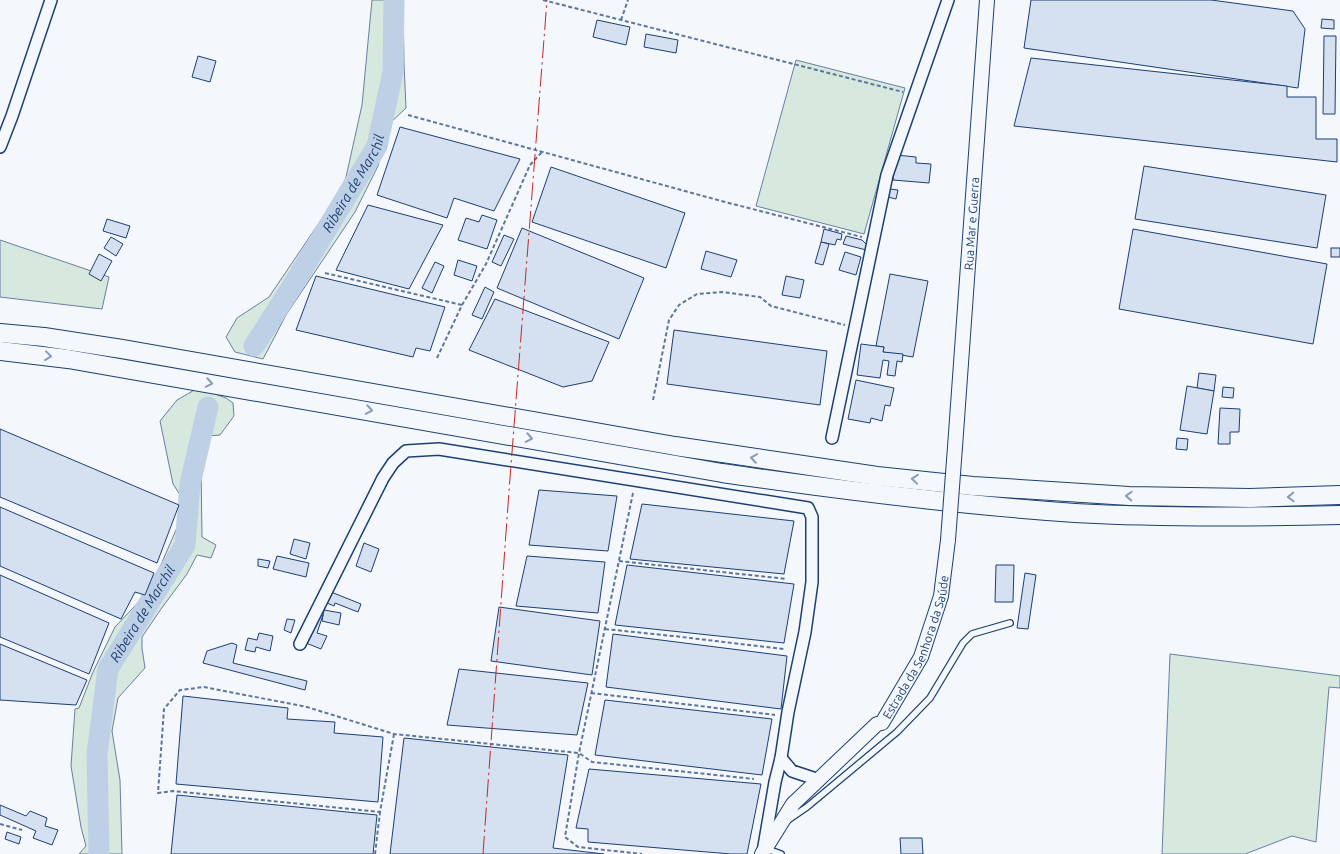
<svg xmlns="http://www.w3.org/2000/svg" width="1340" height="854" viewBox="0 0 1340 854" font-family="Ubuntu,sans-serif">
<rect width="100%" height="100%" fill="#f4f7fb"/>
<g fill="#d7e8df" stroke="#687fa3">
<path d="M372 0H403L404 64 406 108 388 125 378 166 355 212 286 315 263 359 235 352 226 337 237 318 269 297 344 186 362 105Z"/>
<path d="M796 60 905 88 864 234 756 206Z"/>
<path d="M0 240 109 277 102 309 0 297Z"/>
<path d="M198 388 226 398 233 403 234 416 220 435 208 436 201 466 202 537 216 545 211 558 197 555 187 574 161 609 142 637V648L145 668 118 698 112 731 120 780 122 854H79L86 846 81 827 71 766 75 709 79 708 93 672 115 627 150 590 179 523 184 501 173 484 160 421 177 400Z"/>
<path d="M1170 654 1340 676V688L1329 687 1316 842 1292 836 1245 854H1162Z"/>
</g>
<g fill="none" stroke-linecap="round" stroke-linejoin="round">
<g stroke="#bed0e5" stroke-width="21">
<path id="s1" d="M254 346 293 285 377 146 393 72 394 0"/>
<path id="s2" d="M99 854 97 754 108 669 185 545 190 484 208 407"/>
</g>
</g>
<g fill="#d5e0f0" stroke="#1d3f73">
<path d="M1031 0H1211L1293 11 1305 29 1298 88 1024 48Z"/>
<path d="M1322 19 1334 20V29L1321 28Z"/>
<path d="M597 20 630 27 626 45 593 37Z"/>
<path d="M646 34 678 40 676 53 644 47Z"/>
<path d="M1324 36H1336L1335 114H1323Z"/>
<path d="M198 56 216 61 210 82 192 77Z"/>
<path d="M1031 58 1287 86V97H1316V139H1337V162L1014 126Z"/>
<path d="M400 127 520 159 494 211 454 198 447 218 377 195Z"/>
<path d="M896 155 916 157V163L931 164 929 183 893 180Z"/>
<path d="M1144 166 1326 195 1317 248 1135 219Z"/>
<path d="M551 167 685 213 666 268 532 222Z"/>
<path d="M890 189 898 190 896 199 888 197Z"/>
<path d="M368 205 443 225 409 289 336 270Z"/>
<path d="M482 215 497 220 487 249 458 240 466 218 479 222Z"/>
<path d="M107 219 130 226 126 238 103 231Z"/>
<path d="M522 228 644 278 619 339 497 288Z"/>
<path d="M824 229 842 234 841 240 837 239 835 245 821 242Z"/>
<path d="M1133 229 1327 264 1313 344 1119 309Z"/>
<path d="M504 235 514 239 501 266 492 262Z"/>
<path d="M846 236 862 240 867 245 866 250 843 244Z"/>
<path d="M111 237 123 244 116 256 104 248Z"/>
<path d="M821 242 829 244 823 265 815 263Z"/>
<rect x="1331" y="248" width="9" height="9"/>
<path d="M706 251 737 260 731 277 701 269Z"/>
<path d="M845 252 861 257 856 275 839 270Z"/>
<path d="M99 254 112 261 101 281 89 274Z"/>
<path d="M458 260 477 266 472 281 454 275Z"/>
<path d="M435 262 444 266 432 293 422 288Z"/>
<path d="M890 274 928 281 913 357 883 352 884 347 876 346Z"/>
<path d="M316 276 445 307 430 351 416 348 413 357 296 330Z"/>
<path d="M786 276 804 280 800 298 782 295Z"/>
<path d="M485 287 494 292 482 319 472 315Z"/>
<path d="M495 299 609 342 592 381 563 387 469 350Z"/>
<path d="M674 330 827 351 820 405 667 384Z"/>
<path d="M861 344 884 347 883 352 903 354 902 362 897 361 895 376 887 375 889 361 883 360 880 378 857 375Z"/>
<path d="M1199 373 1216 375 1214 391 1197 388Z"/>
<path d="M856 380 894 388 890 406 885 405 882 421 871 418 870 423 848 419Z"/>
<path d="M1187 386 1214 391 1207 434 1180 430Z"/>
<path d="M1223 387 1234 388 1233 398 1222 397Z"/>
<path d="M1220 408 1240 409 1239 432H1230V444H1218Z"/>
<path d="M0 429 179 505 157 563 0 497Z"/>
<path d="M1177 438 1188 439 1187 450 1176 449Z"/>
<path d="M539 490 617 496 608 551 529 545Z"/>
<path d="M642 504 794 521 784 574 630 559Z"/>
<path d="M0 507 154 573 145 595 135 592 121 619 0 566Z"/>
<path d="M294 539 310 543 306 559 290 554Z"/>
<path d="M364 543 379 549 371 572 356 566Z"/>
<path d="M277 556 309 563 306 577 273 569Z"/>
<path d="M527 556 605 562 598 613 516 606Z"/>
<path d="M258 559 270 561 268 568 258 566Z"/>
<path d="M627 565 794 584 784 643 615 625Z"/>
<path d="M996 565H1014L1013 602H995Z"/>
<path d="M1025 573 1036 575 1028 629 1017 628Z"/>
<path d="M0 575 109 623 89 674 0 637Z"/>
<path d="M331 592 361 604 358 612 335 603 334 606 327 603Z"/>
<path d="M499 607 600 621 592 675 491 661Z"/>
<path d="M324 610 341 613 339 625 322 621Z"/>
<path d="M323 615 317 633 327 636 321 649 306 643 318 616Z"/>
<path d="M287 619 295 620 291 633 284 630Z"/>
<path d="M259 633 273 636 270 651 256 647 255 652 245 650 248 638 257 640Z"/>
<path d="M613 634 787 656 781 709 606 687Z"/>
<path d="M232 643 237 645 233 663 307 681 305 690 203 663 207 651Z"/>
<path d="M0 644 87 680 76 705 0 700Z"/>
<path d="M459 669 588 683 577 735 447 725Z"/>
<path d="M183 696 288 708 287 719 335 722 334 733 383 737 378 802 176 784Z"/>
<path d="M605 700 772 719 762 775 595 755Z"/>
<path d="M404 738 568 755 553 848 604 854H390Z"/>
<path d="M589 769 761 784 747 854H731L588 842V829L576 828Z"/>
<path d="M177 795 377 815 373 854H171Z"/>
<path d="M0 805 26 816 30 811 47 818 45 826 58 830 52 845 33 838 36 831 0 815Z"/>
<path d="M7 832 21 837 19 844 5 839Z"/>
<path d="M900 838H922L923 854H901Z"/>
</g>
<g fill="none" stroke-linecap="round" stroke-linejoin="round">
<defs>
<g id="service">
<path d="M788 820 807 807 897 732 930 698 963 643 972 634 1010 623"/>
<path d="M767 849 781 854"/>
</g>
<g id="minor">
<path d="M0 147 12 116 51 0"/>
<path d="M832 438 887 175 948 0"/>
<path d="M300 644 383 478 393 463 406 451 439 449 808 508 812 517V582L805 632 788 712 781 758 792 771 819 780"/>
<path d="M763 852 775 782 781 758"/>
</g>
<g id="tertiary">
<path id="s3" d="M955 447 987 0"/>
<path id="s4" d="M762 854 793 804 877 724 882 723 921 657 941 596 948 540"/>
</g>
<g id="primary">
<path d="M0 333 44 337 122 349 675 446 877 476 973 486 1129 496 1250 498 1340 495"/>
<path d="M0 351 68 359 722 473C839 490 957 505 1075 513 1163 518 1252 517 1340 515"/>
</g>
</defs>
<use href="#service" stroke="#1d3f73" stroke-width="8"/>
<use href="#minor" stroke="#1d3f73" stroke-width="14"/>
<use href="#tertiary" stroke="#1d3f73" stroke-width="16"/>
<use href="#primary" stroke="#1d3f73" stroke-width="20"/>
<g stroke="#5e769c" stroke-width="2" stroke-dasharray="4 2.5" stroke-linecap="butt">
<path d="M543 0 903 92"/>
<path d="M621 20 628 0"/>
<path d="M408 115 725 202 862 237"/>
<path d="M325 273 462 305"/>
<path d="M437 358 462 305 486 264 530 165 542 152"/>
<path d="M653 400 669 320 679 305 697 294 722 292 760 297 771 306 845 325"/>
<path d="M633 493 579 753 565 837 578 847 642 854"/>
<path d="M619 561 787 579"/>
<path d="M605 629 673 636 784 649"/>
<path d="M591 693 775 715"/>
<path d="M394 734 380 812 173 791 158 793 164 709 180 690 204 687 307 707 394 734 579 753 592 762 754 779"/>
<path d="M0 824 22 830"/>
<path d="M375 854 380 812"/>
</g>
<use href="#service" stroke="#f4f7fb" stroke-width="5.5"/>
<use href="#minor" stroke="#f4f7fb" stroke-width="11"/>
<use href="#tertiary" stroke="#f4f7fb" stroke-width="14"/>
<use href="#primary" stroke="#f4f7fb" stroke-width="18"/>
<defs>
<path id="tertiary-bridge" d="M948 540 955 447"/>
</defs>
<use href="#tertiary-bridge" stroke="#1d3f73" stroke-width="16" stroke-linecap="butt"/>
<use href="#tertiary-bridge" stroke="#f4f7fb" stroke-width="14"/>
<path stroke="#c62828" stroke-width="1" stroke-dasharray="18 4 2.5 4" stroke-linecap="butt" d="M483 854 509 491 547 0"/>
</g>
<defs><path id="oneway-chevron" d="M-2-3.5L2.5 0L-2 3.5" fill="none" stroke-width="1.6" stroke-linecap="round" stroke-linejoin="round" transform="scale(1.25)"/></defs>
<g stroke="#889bb7">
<use href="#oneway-chevron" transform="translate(48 356) rotate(7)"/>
<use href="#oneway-chevron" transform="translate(209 383) rotate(10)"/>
<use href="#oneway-chevron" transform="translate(369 410) rotate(10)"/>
<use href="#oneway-chevron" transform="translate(529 438) rotate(10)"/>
<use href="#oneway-chevron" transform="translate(754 458) rotate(-171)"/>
<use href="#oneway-chevron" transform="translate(915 479) rotate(-174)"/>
<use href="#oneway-chevron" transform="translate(1129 496) rotate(-178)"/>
<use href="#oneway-chevron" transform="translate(1291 497) rotate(178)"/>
</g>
<g text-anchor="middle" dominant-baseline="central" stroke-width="4" stroke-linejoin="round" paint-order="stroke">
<g font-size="12" fill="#1d3f73" stroke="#f4f7fb">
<text stroke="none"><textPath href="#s3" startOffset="224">Rua Mar e Guerra</textPath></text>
<text stroke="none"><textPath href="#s4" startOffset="264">Estrada da Senhora da Saúde</textPath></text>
</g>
<g font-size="14" font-style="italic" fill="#1d3f73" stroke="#f4f7fb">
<text stroke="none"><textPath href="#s1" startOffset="191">Ribeira de Marchil</textPath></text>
<text stroke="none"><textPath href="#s2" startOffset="251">Ribeira de Marchil</textPath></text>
</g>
</g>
</svg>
